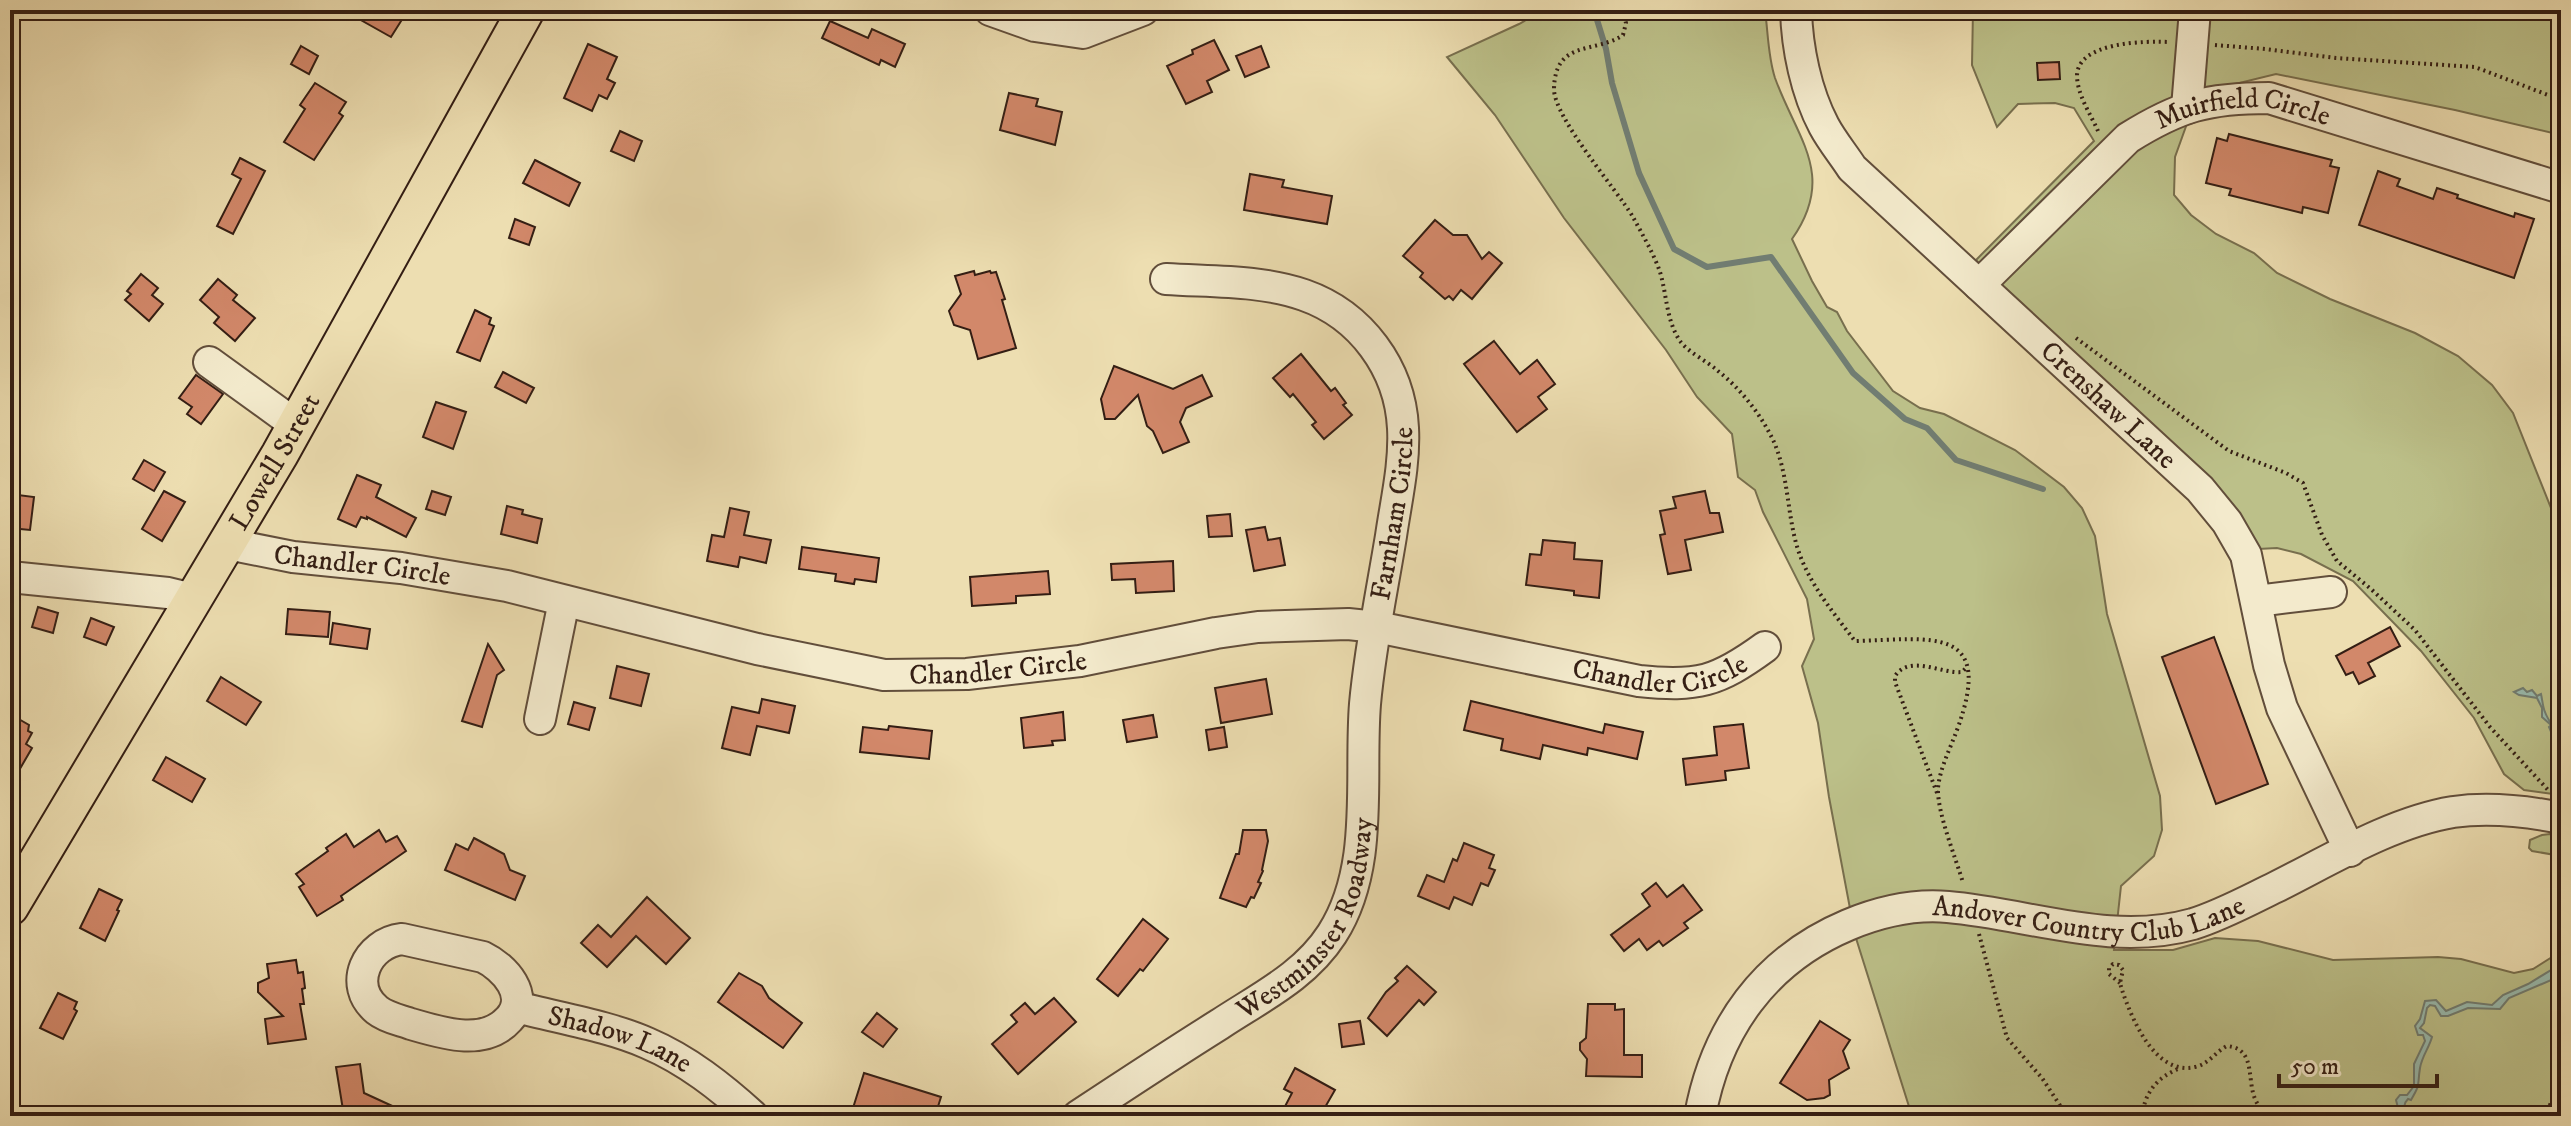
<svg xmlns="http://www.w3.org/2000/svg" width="2571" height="1126" viewBox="0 0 2571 1126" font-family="'IM FELL DW Pica',serif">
<rect width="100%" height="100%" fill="#eddeb1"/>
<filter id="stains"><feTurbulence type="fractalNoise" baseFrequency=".0025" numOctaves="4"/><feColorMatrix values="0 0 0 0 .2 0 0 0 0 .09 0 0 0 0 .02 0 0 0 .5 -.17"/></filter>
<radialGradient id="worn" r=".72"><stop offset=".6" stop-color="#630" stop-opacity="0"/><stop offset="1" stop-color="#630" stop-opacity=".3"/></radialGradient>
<g fill="#bcc089" stroke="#786f4e" stroke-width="2">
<path d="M1544 10H1765C1768 32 1768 57 1775 78 1797 139 1837 175 1792 239L1812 281 1827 307 1837 312 1847 331 1893 391 1920 408 1944 414 2015 450 2064 487 2082 508 2095 536 2107 614 2160 796 2162 830 2154 856 2121 886 2114 950H2173L2215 938 2258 941 2333 960 2438 957 2461 959 2514 973 2533 969 2552 957 2561 946V1116H1912L1855 935 1829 797 1818 723 1802 666 1814 639 1807 599 1763 512 1755 490 1738 477 1732 434 1697 397 1666 350 1564 218 1495 115 1447 57 1519 24Z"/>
<path d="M1973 10H2561V135L2455 110 2276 74 2198 93 2175 157 2174 195 2191 215 2216 234 2254 253 2277 273 2330 299 2415 333 2458 356 2492 385 2513 413 2553 513 2561 570V795L2524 790 2504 774 2474 718 2421 651 2353 581 2301 554 2277 548 2258 549 2017 308 1976 260 2094 141 2074 108 2055 103 2018 104 1997 127 1972 65Z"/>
<path d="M2550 834 2561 836V856L2532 851 2529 848 2530 840 2542 835Z"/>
</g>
<g fill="#99bcb0" stroke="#717d72" stroke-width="2">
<path d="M2523 688 2527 692 2532 690 2537 696 2541 694C2542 698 2543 708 2545 712 2550 726 2559 729 2561 745L2554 731 2551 729 2552 734 2549 727 2551 725 2542 717V708L2537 698 2519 695 2514 692Z"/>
<path d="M2561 964V973L2556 978 2509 998 2500 1009 2468 1008 2448 1016H2441L2435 1006 2430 1005 2427 1008 2424 1023 2420 1028 2432 1037C2429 1048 2422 1056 2420 1068 2417 1087 2421 1083 2411 1100L2408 1099C2402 1105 2405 1109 2407 1116H2400L2396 1100 2400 1095H2407L2414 1086V1064L2425 1041 2423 1035H2418L2415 1026 2420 1019 2425 1001 2436 1000 2446 1011 2467 1002 2492 1005 2503 995 2528 984Z"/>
</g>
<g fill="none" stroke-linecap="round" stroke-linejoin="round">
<path stroke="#717d72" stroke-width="6" d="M1594 10 1606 49 1612 83 1639 173 1674 249 1707 267 1771 257 1853 373 1905 419 1927 428 1956 460 2043 489"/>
</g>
<g fill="#d2886a" stroke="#341e14" stroke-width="2">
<path d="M343 10H408L391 37Z"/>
<path d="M830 21 868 38 872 29 905 44 895 67 881 60 879 65 822 38Z"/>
<path d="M1214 40 1229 70 1207 81 1212 92 1186 104 1167 66 1193 54 1192 50Z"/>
<path d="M588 44 617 57 607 79 615 83 607 99 599 95 592 111 564 98Z"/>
<path d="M301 46 318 56 309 74 291 64Z"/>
<path d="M1261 46 1269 67 1245 77 1236 56Z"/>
<path d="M2059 62 2060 79 2038 80 2037 63Z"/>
<path d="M315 83 346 102 339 113 343 116 314 160 284 142 305 109 300 105Z"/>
<path d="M1009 93 1038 99 1036 106 1062 112 1055 145 1000 130Z"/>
<path d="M620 131 642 141 634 161 611 151Z"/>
<path d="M2229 134 2332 160 2330 166 2339 168 2328 213 2303 207 2302 213 2229 195 2231 189 2206 183 2217 138 2227 141Z"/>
<path d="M240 158 265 171 233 234 217 226 241 179 232 174Z"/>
<path d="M535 160 580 183 569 206 523 183Z"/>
<path d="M2378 171 2400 179 2397 186 2433 199 2437 188 2458 195 2457 198 2514 217 2515 213 2534 219 2514 278 2359 225Z"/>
<path d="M1250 174 1284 180 1282 187 1332 196 1327 224 1244 210Z"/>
<path d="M515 219 535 227 529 245 509 238Z"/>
<path d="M1435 220 1453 235H1467L1482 259 1489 252 1502 263 1472 299 1461 290 1453 300 1449 296 1445 299 1420 277 1423 273 1403 256Z"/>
<path d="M974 271 975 275 990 271 991 273 996 272 1005 299 1002 300 1016 348 978 359 970 330 954 325 949 311 961 294 955 276Z"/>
<path d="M141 274 158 288 152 295 163 304 149 321 125 300 131 294 127 291Z"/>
<path d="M218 279 237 295 233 300 255 318 235 341 214 323 219 317 200 300Z"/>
<path d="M475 310 491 318 489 324 494 326 480 361 457 352Z"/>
<path d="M1494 341 1520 374 1537 360 1555 384 1538 397 1547 409 1517 432 1464 364Z"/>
<path d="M1301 354 1331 391 1335 388 1346 403 1343 405 1352 415 1324 439 1312 425 1316 422 1293 394 1290 397 1273 378Z"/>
<path d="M1114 366 1173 389 1202 375 1212 396 1186 408 1180 422 1189 442 1163 453 1153 431 1147 426 1138 395 1115 419H1105L1101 399Z"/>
<path d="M503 372 534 388 526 403 495 387Z"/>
<path d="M196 375 223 394 201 424 187 414 192 407 179 398Z"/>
<path d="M436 402 466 412 453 449 423 437Z"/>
<path d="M144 460 165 472 154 491 133 479Z"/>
<path d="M357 475 381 485 376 497 416 518 406 537 367 517V519L361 517 356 527 338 519Z"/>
<path d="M164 491 185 502 162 541 142 529Z"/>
<path d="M432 491 451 497 445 515 426 509Z"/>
<path d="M1705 491 1710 513H1719L1723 532 1685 540 1691 570 1668 574 1660 535 1665 534 1660 511 1676 508 1673 497Z"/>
<path d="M10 494 34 497 30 530 10 528Z"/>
<path d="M507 506 523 510 522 514 542 519 537 543 501 534Z"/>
<path d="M730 508 749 512 744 535 771 540 766 563 740 557 738 567 707 561 712 535 724 537Z"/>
<path d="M1230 514 1232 536 1209 537 1207 516Z"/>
<path d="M1265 527 1268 540 1280 538 1285 565 1254 571 1246 530Z"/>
<path d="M1543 540 1575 543 1574 559 1602 561 1599 598 1574 595V591L1526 585 1530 554 1541 555Z"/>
<path d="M802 547 879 558 876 582 855 579 854 584 835 581 836 574 799 569Z"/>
<path d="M1173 561 1174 591 1136 593 1135 579 1112 580 1111 564Z"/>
<path d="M1048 571 1050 594 1016 596V603L972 606 970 577Z"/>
<path d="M38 607 58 613 53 633 32 627Z"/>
<path d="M288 609 330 612 328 637 286 634Z"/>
<path d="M91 618 114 627 106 645 84 637Z"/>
<path d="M333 623 370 629 367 649 330 644Z"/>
<path d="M2390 627 2400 646 2368 663 2375 676 2359 684 2353 672 2346 675 2336 656Z"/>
<path d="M2214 637 2268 784 2216 804 2162 657Z"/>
<path d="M488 644 504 670 497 675 482 727 462 721Z"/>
<path d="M617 666 649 674 641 706 610 698Z"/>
<path d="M221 677 261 702 246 725 207 701Z"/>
<path d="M1266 679 1272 714 1221 723 1215 688Z"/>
<path d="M762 699 795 706 789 733 757 726 750 755 722 748 732 707 759 713Z"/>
<path d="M1471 701 1603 733 1605 724 1643 732 1637 759 1588 748 1587 755 1543 745 1540 759 1501 750 1503 739 1464 730Z"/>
<path d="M574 702 595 708 589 730 568 724Z"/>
<path d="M1063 712 1065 740 1052 741 1053 745 1024 748 1021 718Z"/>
<path d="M10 714 29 725 28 731 32 733 26 744 32 748 10 786Z"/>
<path d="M1153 715 1157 737 1127 742 1123 720Z"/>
<path d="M1743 724 1749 768 1725 771 1726 780 1686 785 1683 759 1717 755 1714 727Z"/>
<path d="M889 726 932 731 929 759 860 752 863 727 888 730Z"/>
<path d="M1224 727 1227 747 1209 750 1206 730Z"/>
<path d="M166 757 205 779 192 802 153 780Z"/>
<path d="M379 830 386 842 397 836 406 851 341 896 343 900 317 916 299 887 304 884 296 874 328 851 326 848 346 834 354 847Z"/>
<path d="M1243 830H1266L1268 841 1262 870 1263 871 1258 882 1261 883 1254 898 1251 897 1246 907 1220 898 1236 854H1239Z"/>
<path d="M474 838 504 854 510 870 525 876 515 900 445 870 456 844 468 850Z"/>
<path d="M1464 843 1494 855 1489 868 1495 870 1488 886 1481 883 1472 905 1454 897 1449 909 1418 896 1427 875 1444 882 1453 859 1457 861Z"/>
<path d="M1656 883 1667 897 1683 885 1702 910 1684 923 1688 928 1663 946 1659 941 1647 950 1639 939 1624 951 1611 935 1650 906 1642 894Z"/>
<path d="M99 889 122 900 117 910 119 911 105 941 80 928Z"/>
<path d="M647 897 690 938 666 964 636 936 607 967 581 943 598 925 611 937Z"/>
<path d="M1143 919 1168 939 1143 971 1140 969 1118 996 1097 979Z"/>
<path d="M296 960 298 973 303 972 305 988 302 989 304 1004H300L306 1039 268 1044 265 1019 283 1016 258 992V983L269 978 267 964Z"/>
<path d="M1407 966 1436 992 1424 1005 1419 1000 1387 1036 1368 1018 1386 992 1398 981 1395 978Z"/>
<path d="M739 973 762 986 769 998 802 1023 783 1048 718 1002Z"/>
<path d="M58 993 77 1002 74 1009 77 1011 63 1039 40 1028Z"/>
<path d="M1054 998 1076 1022 1018 1074 992 1044 1017 1022 1011 1015 1025 1003 1035 1014Z"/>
<path d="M1588 1004H1615V1010L1624 1009V1055H1642V1077L1586 1076 1587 1059 1580 1050V1043L1586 1038Z"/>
<path d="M877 1013 897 1029 883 1047 862 1032Z"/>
<path d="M1360 1021 1364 1044 1342 1047 1339 1024Z"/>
<path d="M1820 1021 1850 1040 1843 1051 1849 1068 1829 1080 1830 1095 1824 1098 1807 1100 1780 1083Z"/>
<path d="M360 1064 364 1093 414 1116H344L336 1067Z"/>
<path d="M1295 1068 1335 1090 1320 1116H1280L1292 1093 1284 1089Z"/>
<path d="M864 1073 941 1097 935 1116H878L853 1108Z"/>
</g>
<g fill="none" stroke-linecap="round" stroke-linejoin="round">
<defs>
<g id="minor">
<path d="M990 10 1035 26 1083 33 1143 10"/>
<path id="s1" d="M1796 10C1797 48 1806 92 1824 126 1832 141 1843 154 1852 168L2200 489 2227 522 2246 555 2269 665 2282 708 2350 851"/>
<path d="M2187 108 2195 10"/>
<path id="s2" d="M1979 285 2128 138C2179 106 2208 98 2269 98L2561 188"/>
<path d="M209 362 296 425"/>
<path id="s3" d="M228 544 293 557 401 568 507 586 757 649 884 675 967 674 1080 661 1216 633 1258 627 1348 624 1377 627 1639 681C1698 687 1717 682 1765 647"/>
<path d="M10 577 168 593 193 599"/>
<path d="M2257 601 2331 592"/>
<path d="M540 719 564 601"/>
<path d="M402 939 483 957C504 967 531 996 509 1019 484 1047 442 1033 411 1024 400 1020 387 1018 377 1010 347 985 367 943 402 939Z"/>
<path id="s4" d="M517 1007C558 1018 609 1026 647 1043 687 1060 721 1087 753 1116"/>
<path id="s5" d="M1078 1116C1125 1085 1172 1054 1220 1024 1261 997 1305 976 1332 934 1375 867 1359 779 1365 704 1370 648 1382 591 1391 536 1396 501 1405 464 1403 428 1400 368 1361 315 1304 295 1261 280 1212 282 1166 279"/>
<path id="s6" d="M1700 1116C1716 1028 1765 960 1848 925 1879 912 1915 904 1948 907 2030 914 2111 947 2193 924 2222 915 2249 900 2276 887 2330 860 2392 822 2453 812 2489 807 2526 811 2561 818"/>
</g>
<g id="major">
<path id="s7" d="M10 907 280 454 526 10"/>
</g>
</defs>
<use href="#minor" stroke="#624e3b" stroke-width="34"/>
<use href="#major" stroke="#341e14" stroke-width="40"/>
<g stroke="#341e14" stroke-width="4" stroke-dasharray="2 4" stroke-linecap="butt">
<path d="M1622 10 1626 23 1623 35C1595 54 1555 39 1554 89 1554 118 1617 190 1633 217 1642 234 1654 254 1660 272 1667 295 1666 320 1680 341 1689 353 1707 361 1718 371 1741 389 1762 416 1774 442 1788 475 1787 509 1796 543 1806 580 1832 611 1855 641 1931 639 1996 624 1957 730 1950 749 1940 768 1938 788 1937 813 1956 858 1963 883"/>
<path d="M2215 45 2265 49 2336 58 2475 67 2561 100"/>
<path d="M2098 131C2091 115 2078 96 2077 77 2076 41 2147 41 2170 42"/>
<path d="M2076 338 2229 451 2286 473 2303 483 2322 535 2337 561 2371 589 2415 630 2490 727 2549 791"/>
<path d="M1937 793 1895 682V676C1910 654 1941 674 1962 672L1966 668"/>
<path d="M1979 934 2007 1038 2042 1078 2067 1116"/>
<path d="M2120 983 2109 974V968L2113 964 2119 965 2123 970 2120 983 2122 990C2132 1019 2155 1076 2195 1067 2209 1064 2215 1052 2227 1046 2258 1049 2245 1082 2257 1103 2260 1109 2266 1112 2271 1116"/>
<path d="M2142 1116C2145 1091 2158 1077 2180 1068"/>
<path d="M2544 1116 2561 1084"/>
</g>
<use href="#minor" stroke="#f3eacc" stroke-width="30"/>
<use href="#major" stroke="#eddeb1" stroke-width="36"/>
</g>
<g text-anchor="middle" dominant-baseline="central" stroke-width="6" stroke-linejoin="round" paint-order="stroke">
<g font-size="28" fill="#341e14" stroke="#f3eacc">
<text stroke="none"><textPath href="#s2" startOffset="332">Muirfield Circle</textPath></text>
<text stroke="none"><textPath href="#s1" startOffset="520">Crenshaw Lane</textPath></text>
<text stroke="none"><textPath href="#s7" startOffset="518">Lowell Street</textPath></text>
<text stroke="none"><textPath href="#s5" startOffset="742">Farnham Circle</textPath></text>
<text stroke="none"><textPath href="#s3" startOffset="136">Chandler Circle</textPath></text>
<text stroke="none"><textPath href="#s3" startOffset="1456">Chandler Circle</textPath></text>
<text stroke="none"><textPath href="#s3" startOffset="784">Chandler Circle</textPath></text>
<text stroke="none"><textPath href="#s6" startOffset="498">Andover Country Club Lane</textPath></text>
<text stroke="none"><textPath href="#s5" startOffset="314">Westminster Roadway</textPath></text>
<text stroke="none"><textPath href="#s4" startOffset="108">Shadow Lane</textPath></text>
</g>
</g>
<rect width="2571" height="1126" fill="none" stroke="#eddeb1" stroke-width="40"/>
<rect x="12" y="12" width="2547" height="1102" fill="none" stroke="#341e14" stroke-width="4"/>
<rect x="20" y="20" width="2531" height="1086" fill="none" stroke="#341e14" stroke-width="2"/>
<path d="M2279 1074v12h158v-12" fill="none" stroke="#341e14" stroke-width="4"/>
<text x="2291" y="1074" font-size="24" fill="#341e14" stroke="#f3eacc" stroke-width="6" paint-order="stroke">50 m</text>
<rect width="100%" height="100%" filter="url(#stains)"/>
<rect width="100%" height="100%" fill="url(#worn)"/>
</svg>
